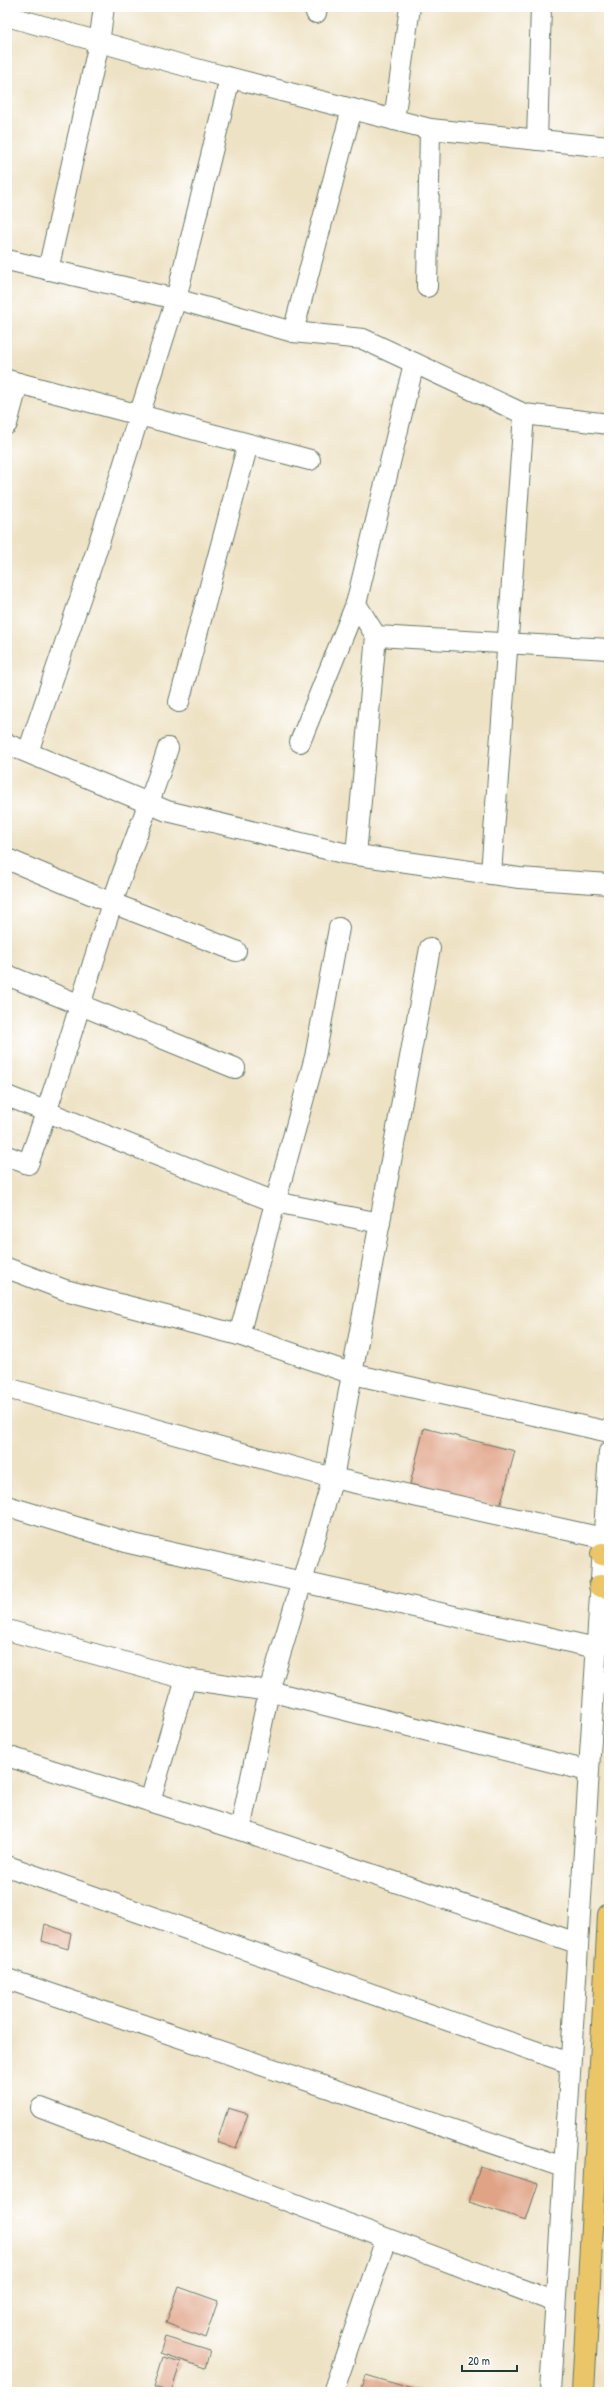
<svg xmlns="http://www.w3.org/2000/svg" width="616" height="2399" viewBox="0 0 616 2399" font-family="'Patrick Hand',sans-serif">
<rect width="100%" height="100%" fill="#fff"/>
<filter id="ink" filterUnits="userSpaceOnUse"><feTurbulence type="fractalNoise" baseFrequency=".025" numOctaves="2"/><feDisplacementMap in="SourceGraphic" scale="8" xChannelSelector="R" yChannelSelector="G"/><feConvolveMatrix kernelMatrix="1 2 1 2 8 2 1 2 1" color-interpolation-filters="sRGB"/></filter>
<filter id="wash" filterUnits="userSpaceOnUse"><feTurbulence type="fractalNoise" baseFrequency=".012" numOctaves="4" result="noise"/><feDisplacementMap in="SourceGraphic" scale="16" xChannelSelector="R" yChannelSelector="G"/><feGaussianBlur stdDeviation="0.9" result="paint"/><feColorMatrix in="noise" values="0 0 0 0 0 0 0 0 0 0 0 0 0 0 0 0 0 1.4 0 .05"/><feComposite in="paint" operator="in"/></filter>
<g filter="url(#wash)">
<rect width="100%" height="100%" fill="#eee2c4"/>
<g id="blocks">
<g fill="#e0a386">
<path d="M424 1428 515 1451 500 1507 410 1484Z"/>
<path d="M45 1924 71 1933 68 1949 42 1941Z"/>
<path d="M228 2108 248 2114 236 2149 217 2142Z"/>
<path d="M480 2166 538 2184 526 2220 469 2202Z"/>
<path d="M179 2287 218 2301 205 2338 166 2323Z"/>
<path d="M165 2337 210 2351 205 2368 160 2353Z"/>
<path d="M163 2357 181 2362 171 2392 154 2387Z"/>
<path d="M366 2375 423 2392H361Z"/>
</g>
</g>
</g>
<g filter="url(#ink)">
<use href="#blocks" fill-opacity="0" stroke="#677766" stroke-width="1"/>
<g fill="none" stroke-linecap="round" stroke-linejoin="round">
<defs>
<g id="minor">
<path d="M316 13 317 7"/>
<path d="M7 16 200 70 430 129 609 147"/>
<path d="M394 120 410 7"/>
<path d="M537 140 541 7"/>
<path d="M7 260 176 299 293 332 363 339 524 414 609 424"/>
<path d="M48 270 99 43 104 7"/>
<path d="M427 287 430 129"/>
<path d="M293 332 352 109"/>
<path d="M7 380 310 460"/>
<path d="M7 424 18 383"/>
<path d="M376 636 609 649"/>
<path d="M179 702 248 444"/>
<path d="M300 742 356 604"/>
<path d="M7 744 167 811 343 853 519 878 609 884"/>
<path d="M28 752 95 555 176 299 230 78"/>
<path d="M356 855 376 636 356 604 414 363"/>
<path d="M7 859 112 903 236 951"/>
<path d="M491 874 524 414"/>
<path d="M7 975 235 1068"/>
<path d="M7 1096 275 1202 380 1223"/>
<path d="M7 1156 28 1164C60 1078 83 991 112 904 129 852 151 801 168 748"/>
<path d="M7 1268 65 1290 239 1335 353 1374 609 1432"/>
<path d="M239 1335 315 1057 339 928"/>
<path d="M7 1388 333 1478 603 1538"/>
<path d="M7 1506 129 1543 596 1648"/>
<path d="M7 1630 186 1679 269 1691 588 1771"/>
<path d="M7 1756 240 1830 577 1943"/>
<path d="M150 1801 186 1679"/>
<path d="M240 1830 269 1691 333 1478 430 948"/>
<path d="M7 1866 569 2063"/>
<path d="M7 1979 563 2167"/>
<path d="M41 2108 555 2302"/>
<path d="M333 2392 386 2239"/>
<path d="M550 2392 609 1452"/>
</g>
<g id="highway">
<path d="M602 1554 609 1555"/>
<path d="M600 1586 609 1587"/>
<path d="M583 2392 609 1915"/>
</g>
</defs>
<use href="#minor" stroke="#677766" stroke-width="22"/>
<use href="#highway" stroke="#677766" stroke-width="24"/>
<use href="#minor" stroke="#fff" stroke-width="20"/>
<use href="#highway" stroke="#eac669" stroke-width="22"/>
</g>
</g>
<rect width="616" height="2399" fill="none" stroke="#fff" stroke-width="24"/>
<path d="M462 2365v6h55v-6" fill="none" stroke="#1f3d34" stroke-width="2"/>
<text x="468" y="2365" font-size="12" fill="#1f3d34" stroke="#ffffff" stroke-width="3" paint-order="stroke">20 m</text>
</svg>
